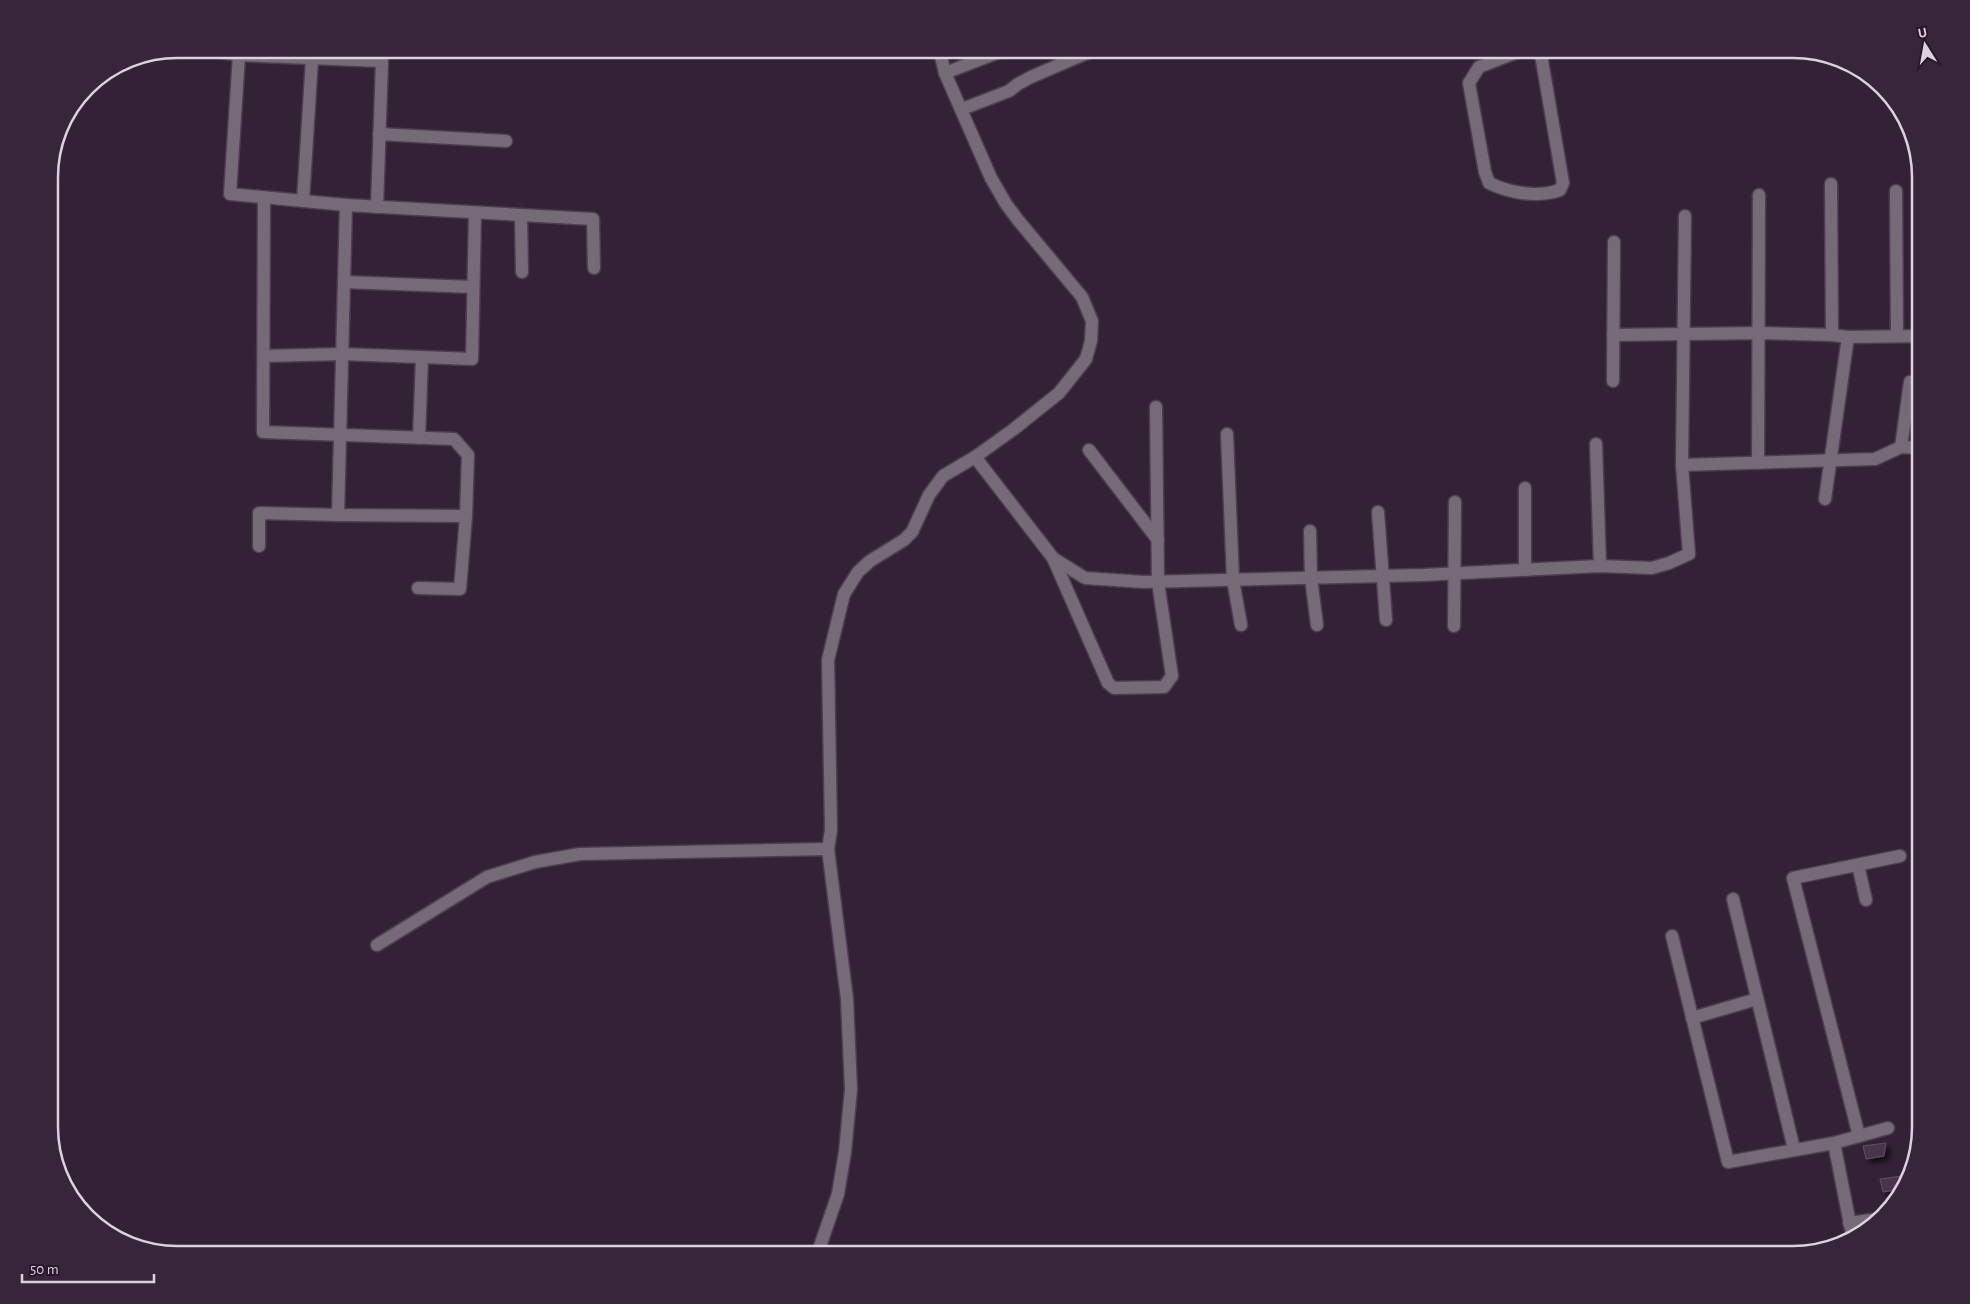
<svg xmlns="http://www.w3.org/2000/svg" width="1970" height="1304" viewBox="0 0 1970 1304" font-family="'Alegreya Sans',sans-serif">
<defs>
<filter id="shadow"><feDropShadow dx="4.5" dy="4.5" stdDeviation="2.5" flood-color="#0009"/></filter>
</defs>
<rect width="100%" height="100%" fill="#332136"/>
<g fill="#49364c" stroke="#624e65" filter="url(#shadow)">
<path d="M1886 1143 1884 1156 1866 1159 1863 1146Z"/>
<path d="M1902 1176 1901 1189 1883 1192 1880 1179Z"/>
</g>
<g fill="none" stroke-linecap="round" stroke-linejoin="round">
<defs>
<g id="minor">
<path d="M205 49 239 55 230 194 346 205 338 515 259 513V546"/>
<path d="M1525 49 1479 67 1469 83 1485 172 1489 183C1510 193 1537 198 1560 190L1563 183 1540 49"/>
<path d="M239 55 382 61 377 207"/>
<path d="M945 73 1007 49"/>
<path d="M962 109 1009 91 1018 84 1031 77 1096 49"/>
<path d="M379 134 506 141"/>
<path d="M1896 191 1897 336"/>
<path d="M264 198 263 432 454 439 468 455 466 516 460 589 418 588"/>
<path d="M303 201 312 59"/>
<path d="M346 205 593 219 594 268"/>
<path d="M521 216 522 272"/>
<path d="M344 282 473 287"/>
<path d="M1613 335 1759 333 1832 335"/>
<path d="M1848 337 1921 336"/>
<path d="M264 356 342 354 472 359 475 214"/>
<path d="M1613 381 1614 242"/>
<path d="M1227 434 1233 580 1241 625"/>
<path d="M419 438 422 357"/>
<path d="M1596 444 1600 566"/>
<path d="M1901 447 1910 382H1921"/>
<path d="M1089 450 1158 540"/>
<path d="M975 457 1053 558 1085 578 1144 582 1423 575 1600 566 1652 568 1669 563 1689 554 1682 465 1685 216"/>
<path d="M1758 463 1759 195"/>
<path d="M1682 465 1875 459 1901 447 1921 448"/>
<path d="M1525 488V570"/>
<path d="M1825 499 1848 337 1832 335 1831 184"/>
<path d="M1378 512 1386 620"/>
<path d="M338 515 466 516"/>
<path d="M1310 531 1311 578 1317 625"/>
<path d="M1053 558 1108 683 1114 688 1164 687 1172 676 1158 582 1156 407"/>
<path d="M1454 626 1455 502"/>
<path d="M1858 865 1866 900"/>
<path d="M1733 899 1794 1149"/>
<path d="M1672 936 1728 1162 1834 1143 1888 1128"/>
<path d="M377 945 487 877 535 862 580 854 828 849"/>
<path d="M1692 1018 1757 999"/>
<path d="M1859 1136 1793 878 1900 856"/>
<path d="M1834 1143 1853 1239"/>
<path d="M1849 1223 1878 1219"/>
<path d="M817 1255 838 1194 845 1152 851 1089 847 999 828 849 831 830 828 660 844 594 858 572 870 561 904 540 912 532 929 495 943 476 975 457 1014 429 1059 393 1086 359 1091 341 1092 321 1082 297 1018 220 1006 204 991 178 945 73 939 49"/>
</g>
</defs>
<use href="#minor" stroke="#4e3d51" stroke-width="15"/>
<use href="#minor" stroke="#746b76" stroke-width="12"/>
</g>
<path d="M0 0H1970V1304H0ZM177 58H1793A119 119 0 0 1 1912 177V1127A119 119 0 0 1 1793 1246H177A119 119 0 0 1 58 1127V177A119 119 0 0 1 177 58Z" fill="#37263a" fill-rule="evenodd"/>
<path fill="none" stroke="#ddd1df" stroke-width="2.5" d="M177 58H1793A119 119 0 0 1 1912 177V1127A119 119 0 0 1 1793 1246H177A119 119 0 0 1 58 1127V177A119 119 0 0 1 177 58Z"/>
<g transform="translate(1925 45) rotate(349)" stroke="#29172c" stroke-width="4" paint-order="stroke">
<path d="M0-4L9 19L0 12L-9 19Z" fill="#ddd1df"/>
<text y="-8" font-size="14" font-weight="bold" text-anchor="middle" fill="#ddd1df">U</text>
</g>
<path d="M22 1274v8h132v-8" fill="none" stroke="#ddd1df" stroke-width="2.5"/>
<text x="30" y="1274" font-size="15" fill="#ddd1df" stroke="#29172c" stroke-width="4" paint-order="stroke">50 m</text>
</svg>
